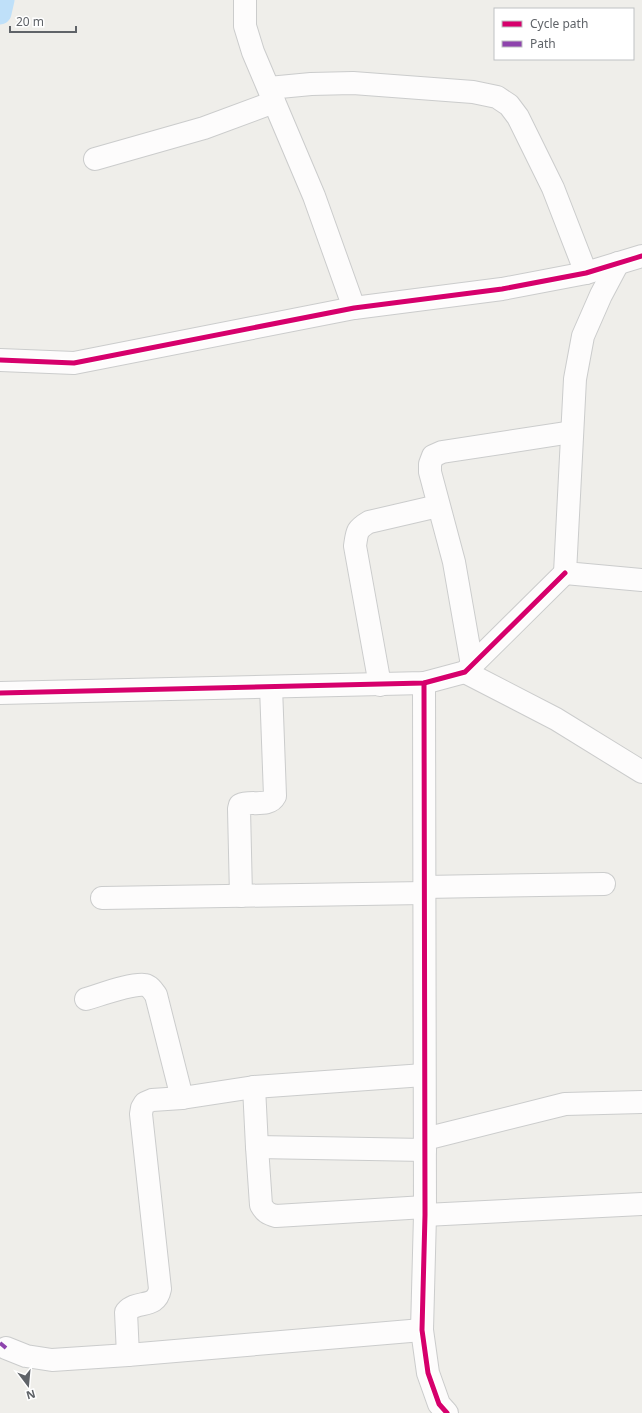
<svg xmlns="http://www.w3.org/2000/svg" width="642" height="1413" viewBox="0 0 642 1413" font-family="'Noto Sans',sans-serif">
<rect width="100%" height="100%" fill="#efeeea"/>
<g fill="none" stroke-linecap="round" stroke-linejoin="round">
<path stroke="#bfe0f9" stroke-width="23" d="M0 13 3 0"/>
<defs>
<g id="minor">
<path d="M245 0V26L253 52 314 196 354 308"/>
<path d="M269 88 311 84 353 83 473 92 497 97 509 105 518 117 553 188 586 273"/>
<path d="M95 159 204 128 274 102"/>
<path d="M618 263 601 295 583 336 575 379 565 573 642 580"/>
<path d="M0 360 74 363 354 308 502 289 586 273 642 256"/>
<path d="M472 665 454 562 430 472V464L433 456 442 452 572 432"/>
<path d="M465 672 556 719 642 772"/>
<path d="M424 683 425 1215 422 1330 428 1373 439 1404 447 1413"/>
<path d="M380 685 355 546C357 531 357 529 369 522L438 506"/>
<path d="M0 693 424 683 465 672 565 573"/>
<path d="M424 887 604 884"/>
<path d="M241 896 239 809 240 805C250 800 269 808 275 796L271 687"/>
<path d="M102 898 424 893"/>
<path d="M86 999C100 995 132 983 145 985 150 986 153 991 156 995L182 1098"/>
<path d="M254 1087 257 1147 261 1205C265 1212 268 1214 276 1216L425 1207"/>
<path d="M425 1139 565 1104 642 1102"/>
<path d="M257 1147 425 1150"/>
<path d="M425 1215 642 1204"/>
<path d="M6 1348 26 1356 52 1360 128 1355 422 1330"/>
<path d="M128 1355 126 1312C137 1299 156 1310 160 1289L141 1114 142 1108 145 1103 152 1100 182 1098 254 1087 424 1075"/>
</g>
</defs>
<use href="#minor" stroke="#cbcccc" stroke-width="24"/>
<use href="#minor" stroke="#fdfcfc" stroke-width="22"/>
<path stroke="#8e44ad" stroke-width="4" stroke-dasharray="8 4" stroke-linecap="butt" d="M0 1343 6 1348"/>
<defs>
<g id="cycleway">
<path d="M0 360 74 363 354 308 502 289 586 273 642 256"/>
<path d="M424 683 425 1215 422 1330 428 1373 439 1404 447 1413"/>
<path d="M0 693 424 683 465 672 565 573"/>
</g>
</defs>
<use href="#cycleway" stroke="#fff" stroke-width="8"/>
<use href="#cycleway" stroke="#d6006c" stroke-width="5"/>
</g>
<rect x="494" y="8" width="140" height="52" fill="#ffffff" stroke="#bfc1c3"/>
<rect x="502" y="21" width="20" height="6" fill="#d6006c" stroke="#bfc1c3"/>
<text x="530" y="28" font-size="12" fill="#5f6368">Cycle path</text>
<rect x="502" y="41" width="20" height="6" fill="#8e44ad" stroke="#bfc1c3"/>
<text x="530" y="48" font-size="12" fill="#5f6368">Path</text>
<g transform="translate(28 1385) rotate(164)" stroke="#ffffff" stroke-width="3" paint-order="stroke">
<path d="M0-3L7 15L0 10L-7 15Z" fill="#5f6368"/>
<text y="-6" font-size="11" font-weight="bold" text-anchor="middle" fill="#5f6368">N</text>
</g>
<path d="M10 26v6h66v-6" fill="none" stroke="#5f6368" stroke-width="2"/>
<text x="16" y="26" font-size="12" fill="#5f6368" stroke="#ffffff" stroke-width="3" paint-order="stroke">20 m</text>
</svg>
